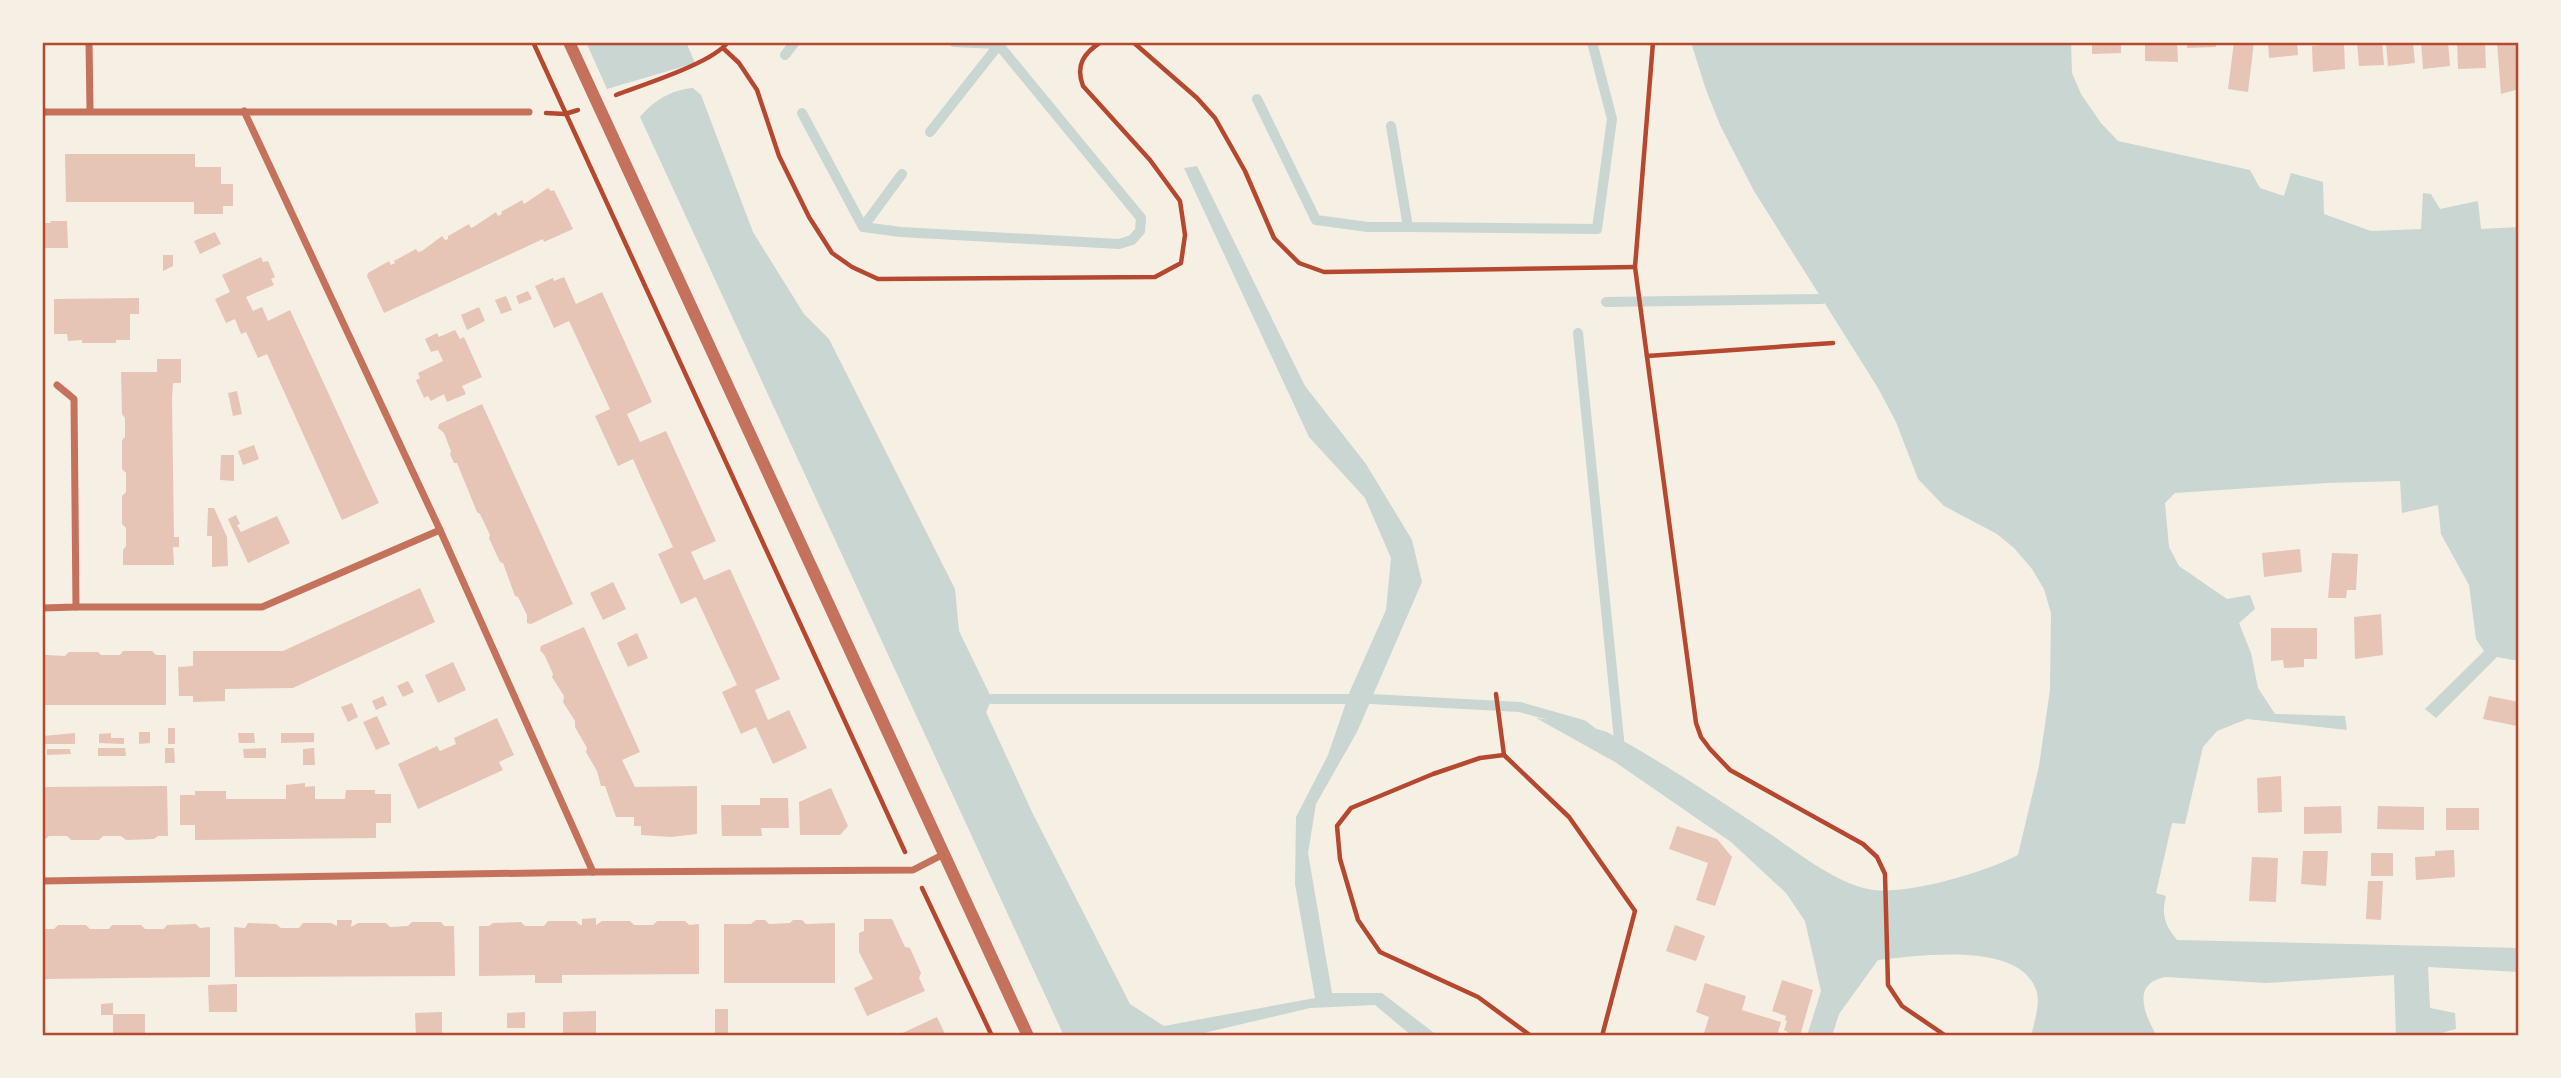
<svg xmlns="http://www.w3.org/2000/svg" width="2561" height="1078" viewBox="0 0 2561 1078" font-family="'Asap Condensed',sans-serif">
<rect width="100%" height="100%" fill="#f6efe4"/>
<g fill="#c9d6d2">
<path d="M586 42H686L695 63 607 89Z"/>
<path d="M1691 42H2071L2072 73 2081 94 2101 123 2118 141 2250 170 2260 188 2284 196 2291 173 2323 182 2324 214 2371 231 2421 229 2423 193 2431 194 2440 209 2478 201 2481 229 2519 227V661L2497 657 2436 718 2425 709 2484 651 2476 639 2469 585 2441 534 2438 505 2402 513 2400 481 2327 483 2175 493 2165 503 2169 547 2179 566 2227 599 2250 595 2255 609 2239 623 2251 653 2258 688 2275 714 2345 716 2347 730 2247 719 2217 731 2203 747 2185 824 2172 823 2156 893 2166 896C2161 915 2165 925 2177 940L2519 948V972L2428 967 2430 1008 2455 1013 2456 1029 2430 1036H2396L2394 975 2266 983 2166 977C2131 983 2144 1014 2157 1036H2031C2034 1023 2040 1006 2037 993 2023 940 1919 956 1878 960L1839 1014 1832 1036H1807L1821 991 1805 921 1786 893 1731 842 1615 762 1536 718 1583 725 1607 732C1663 762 1717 799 1770 834 1800 854 1833 881 1868 889 1903 897 1986 872 2018 855L2039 766 2050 690 2051 613 2044 589 2032 569 2014 548 1997 534 1944 506 1918 479 1896 422 1878 388 1754 191 1720 125 1705 87Z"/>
<path d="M693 88 701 95 753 232 804 314 829 339 955 589 959 631 992 699 986 712 1032 812 1130 1004 1164 1026 1315 998 1295 884 1296 817 1328 755 1350 691 1386 610 1391 558 1365 498 1309 437 1184 168 1197 166 1305 386 1366 464 1412 540 1422 582 1357 732 1316 804 1308 853 1332 993H1382L1438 1036H1412L1375 1005 1310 1008 1191 1036H1064L640 117C654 100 671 90 693 88Z"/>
</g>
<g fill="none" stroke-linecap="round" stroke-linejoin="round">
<g stroke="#c9d6d2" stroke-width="10">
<path d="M785 55 795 42"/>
<path d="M1257 99 1316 220 1368 227H1408"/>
<path d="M802 113 863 227 901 232 1119 244 1132 240 1140 231 1141 218 998 44 954 42"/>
<path d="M1391 126 1408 227 1597 229 1612 119 1592 42"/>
<path d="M930 132 1001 42"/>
<path d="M863 227 902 174"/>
<path d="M1606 302 1822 299"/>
<path d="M1578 333 1620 749"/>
<path d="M992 699H1371L1520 707 1583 725 1592 732"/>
</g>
</g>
<g fill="#e6c5b7">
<path d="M2092 42H2121V53L2092 54Z"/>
<path d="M2145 42H2177L2178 62 2145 61Z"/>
<path d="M2187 42H2216V47L2187 48Z"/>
<path d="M2234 42H2254L2248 92 2228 89Z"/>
<path d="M2268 42H2297L2298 55 2269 58Z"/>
<path d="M2357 42H2382L2384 65 2359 66Z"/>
<path d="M2386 42H2413L2415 63 2388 66Z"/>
<path d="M2421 42H2448L2450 66 2423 69Z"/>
<path d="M2457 42H2485L2486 68 2458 69Z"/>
<path d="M2517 42 2519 89 2501 94 2497 43Z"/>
<path d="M2344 43 2345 69 2313 72 2312 46Z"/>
<path d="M65 154H195V167H221V184H233V206H223V214H194V202H66Z"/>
<path d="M548 188 551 191 554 190 573 229 544 242 543 239 384 313 367 276 368 273 389 261 391 265 395 263 394 261 416 249 418 252 422 251 442 236 445 240 448 239V236L469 224 471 228 475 226 496 212 498 216 502 214 501 212 522 200 524 204Z"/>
<path d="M50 221H67L68 248H42V223H51Z"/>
<path d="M215 232 221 244 200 254 194 241Z"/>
<path d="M163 255H173V266L163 271Z"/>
<path d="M261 257 263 262 268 261 275 277 271 279 274 285 246 297 253 311 262 307 268 321 290 310 379 503 342 520 267 354 258 358 246 332 241 334 235 319 226 323 215 299 230 292 222 275Z"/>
<path d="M564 277 576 304 602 292 652 402 627 414 640 442 666 431 716 541 691 552 704 580 730 569 780 679 755 690 768 720 789 710 807 748 773 764 756 727 741 734 722 692 737 685 696 597 681 604 669 578 658 554 673 547 640 475 633 459 618 466 595 416 610 409 569 321 554 328 535 286 553 278 554 281Z"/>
<path d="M528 291 532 299 519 304 516 296Z"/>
<path d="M506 296 512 310 501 314 495 300Z"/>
<path d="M139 298V314H130V340H116V343H82V340L68 341 67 334H54V299Z"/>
<path d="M479 307 485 321 467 330 461 315Z"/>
<path d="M455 330 460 339 464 337 482 377 462 386 466 394 447 402 444 394 431 401 428 396 424 398 416 380 420 378 418 373 443 361 438 350 431 352 425 339 437 333 439 337Z"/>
<path d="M157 359H181V383H173L172 399 174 537H179V547H173L174 565H123V550L126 546V528L122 524V496L126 492V473L122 469V440L125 437V418L122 414 121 372H157Z"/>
<path d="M237 391 242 414 233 416 228 393Z"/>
<path d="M482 404 573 604 531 624 527 623V615L518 597 515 596 503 563 500 562 489 538 490 535 480 514 477 512 457 463H454L450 454 451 451 444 433 438 428 439 424Z"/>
<path d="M254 445 259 459 243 465 238 451Z"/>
<path d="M221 455H234V481L220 480Z"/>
<path d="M208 508H214L227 537 228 566 212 567V536H207Z"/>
<path d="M236 515 240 524 237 525 241 532 277 516 290 543 248 563 228 519Z"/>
<path d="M2300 549 2302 572 2264 577 2262 553Z"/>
<path d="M2332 553 2358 554 2356 590H2347L2346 598H2328Z"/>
<path d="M613 582 626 609 603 620 590 593Z"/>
<path d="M420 588 435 622 293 688 225 689V701L193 702V696H179L178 667 193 666V651H283Z"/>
<path d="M2381 614 2383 655 2355 659 2354 617Z"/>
<path d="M584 627 640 752 622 760 635 787 697 786V834L671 837 641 835V826H634V817H616L605 786H601L597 771 586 752 587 748 575 727V721L563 702 564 696 552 677 553 674 545 656 540 650 541 646Z"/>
<path d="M2271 628H2317V659H2304V667L2284 668 2283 660 2271 661Z"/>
<path d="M637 633 648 658 628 667 617 643Z"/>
<path d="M42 651 46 655 65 656 69 652H98L101 655H120L123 651H152L156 655H166V705H42Z"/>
<path d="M453 662 466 690 438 703 425 675Z"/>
<path d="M408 681 414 692 403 697 397 686Z"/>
<path d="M383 696 387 705 376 710 372 701Z"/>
<path d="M2489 696 2519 702 2517 726 2483 719Z"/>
<path d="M352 703 358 717 348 722 341 707Z"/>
<path d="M377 716 390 744 376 750 363 722Z"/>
<path d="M497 718 514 755 499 762 503 770 418 809 398 764 437 746 440 751 456 744 454 738Z"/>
<rect x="168" y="728" width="7" height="16"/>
<path d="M139 732H150V743L139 744Z"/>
<path d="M75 733V744H43V736Z"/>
<path d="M111 733V738H124V744L99 743V734Z"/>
<path d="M238 733H254L255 743H239Z"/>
<path d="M281 733H314V742L281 743Z"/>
<path d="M98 748H125L126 756H98Z"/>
<path d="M165 748H174L175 763H165Z"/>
<path d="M266 748V758H244L243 749Z"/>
<path d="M314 748 315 765H303V749Z"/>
<path d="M47 749H70L71 754 47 755Z"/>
<path d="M2281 776 2282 812 2258 813 2257 778Z"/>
<path d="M305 783V787L315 786V799H345L346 790H375V794H391V823H376V838L195 840V825H180V795H195V791H226V799H286V785Z"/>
<path d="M167 786 168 836H158L154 839 126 840 121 836H103L99 840H71L67 836H49L42 841V787Z"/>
<path d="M831 788 848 826 840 835H800L799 802Z"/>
<path d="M760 798H788L789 828H761L762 836H722L721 805H760Z"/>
<path d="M2341 806 2342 833 2304 834V807Z"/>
<path d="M2378 806 2424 807V830L2377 829Z"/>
<rect x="2446" y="808" width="33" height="22"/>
<path d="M1677 826 1717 839 1732 857 1715 906 1696 900 1708 863 1669 849Z"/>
<path d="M2454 850 2455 877 2416 880 2415 857 2435 856V851Z"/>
<path d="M2303 851H2328L2326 886 2301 884Z"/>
<rect x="2371" y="853" width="22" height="23"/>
<path d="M2252 857 2278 858 2276 902 2249 901Z"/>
<path d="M2368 881H2383L2381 920 2366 919Z"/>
<path d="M596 918V925L602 921H630L634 925H653L657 921H685L689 925 699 924V974L562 975V983H535V975L479 976V926H489L493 923 521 922 525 926H544L548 921H576L580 925H582V919Z"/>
<path d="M864 919H892L905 947 910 948 921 973 919 978 925 991 867 1016 854 988 873 979 859 952V933L864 931Z"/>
<path d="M337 920H352L351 927 358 923H386L390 927 408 926 412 922H441L444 926H454L455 976 235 977 234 927 245 928 248 923 276 924 281 928H299L303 923H331L337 926Z"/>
<path d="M756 920H765L769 924 790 923 793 920H802L806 924 835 923V983H724V924H751Z"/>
<path d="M196 924 200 928 210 927V977L42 979V929H54L58 925H86L90 929H109L112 925H141L145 929H164L167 925Z"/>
<path d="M1675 925 1705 936 1696 961 1666 951Z"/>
<path d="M1782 980 1813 990 1800 1036H1787L1788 1032 1784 1030 1787 1021 1785 1020 1786 1016 1772 1011Z"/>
<path d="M1705 983 1746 996 1742 1010 1781 1022 1777 1036H1703L1709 1017 1696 1012Z"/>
<path d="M237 984V1012H209L208 985Z"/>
<path d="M113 1003V1015H101V1004Z"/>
<rect x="715" y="1009" width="13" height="27"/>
<path d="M596 1011V1036H563V1012Z"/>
<path d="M442 1012V1036H416L415 1013Z"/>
<path d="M525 1012V1028H507V1013Z"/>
<rect x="113" y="1014" width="32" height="22"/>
<path d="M937 1017 946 1036H896Z"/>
</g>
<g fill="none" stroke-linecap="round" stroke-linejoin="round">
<g stroke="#b5482f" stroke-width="4.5">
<path d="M533 42 905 852"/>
<path d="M1133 42 1197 98 1215 118 1245 171 1274 238 1299 263 1324 272 1635 267"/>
<path d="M1653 42 1635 267 1696 723 1701 737 1710 749 1730 770 1863 844 1877 857 1885 874 1888 985 1902 1006 1946 1036"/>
<path d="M723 48 739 63 757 90 779 156 809 217 832 253 852 267 878 279 1155 277 1181 263 1185 235 1180 201 1150 160 1083 86C1075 65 1084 53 1101 42"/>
<path d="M616 95C642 85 713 63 728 42"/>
<path d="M546 113 565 114 578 110"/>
<path d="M1647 356 1833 343"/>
<path d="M1496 694 1504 755"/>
<path d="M922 888 992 1036"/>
<path d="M1531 1036 1478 997 1380 952 1358 920 1340 859 1337 826 1351 808 1433 774 1480 758 1504 755 1569 817 1635 911 1602 1036"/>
</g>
<g stroke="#c5725c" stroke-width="7">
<path d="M89 42 90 110"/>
<path d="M244 111 440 530 593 872"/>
<path d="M42 112H529"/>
<path d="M76 607H262L440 530"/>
<path d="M42 608 76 607 74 399 57 385"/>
<path d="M42 881 593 872 913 870 944 854"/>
</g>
<path stroke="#c5725c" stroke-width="12" d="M569 42 1028 1036"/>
</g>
<rect width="2561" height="1078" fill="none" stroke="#f6efe4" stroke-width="88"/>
<rect x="44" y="44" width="2473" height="990" fill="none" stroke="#b5482f" stroke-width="2.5"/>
</svg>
